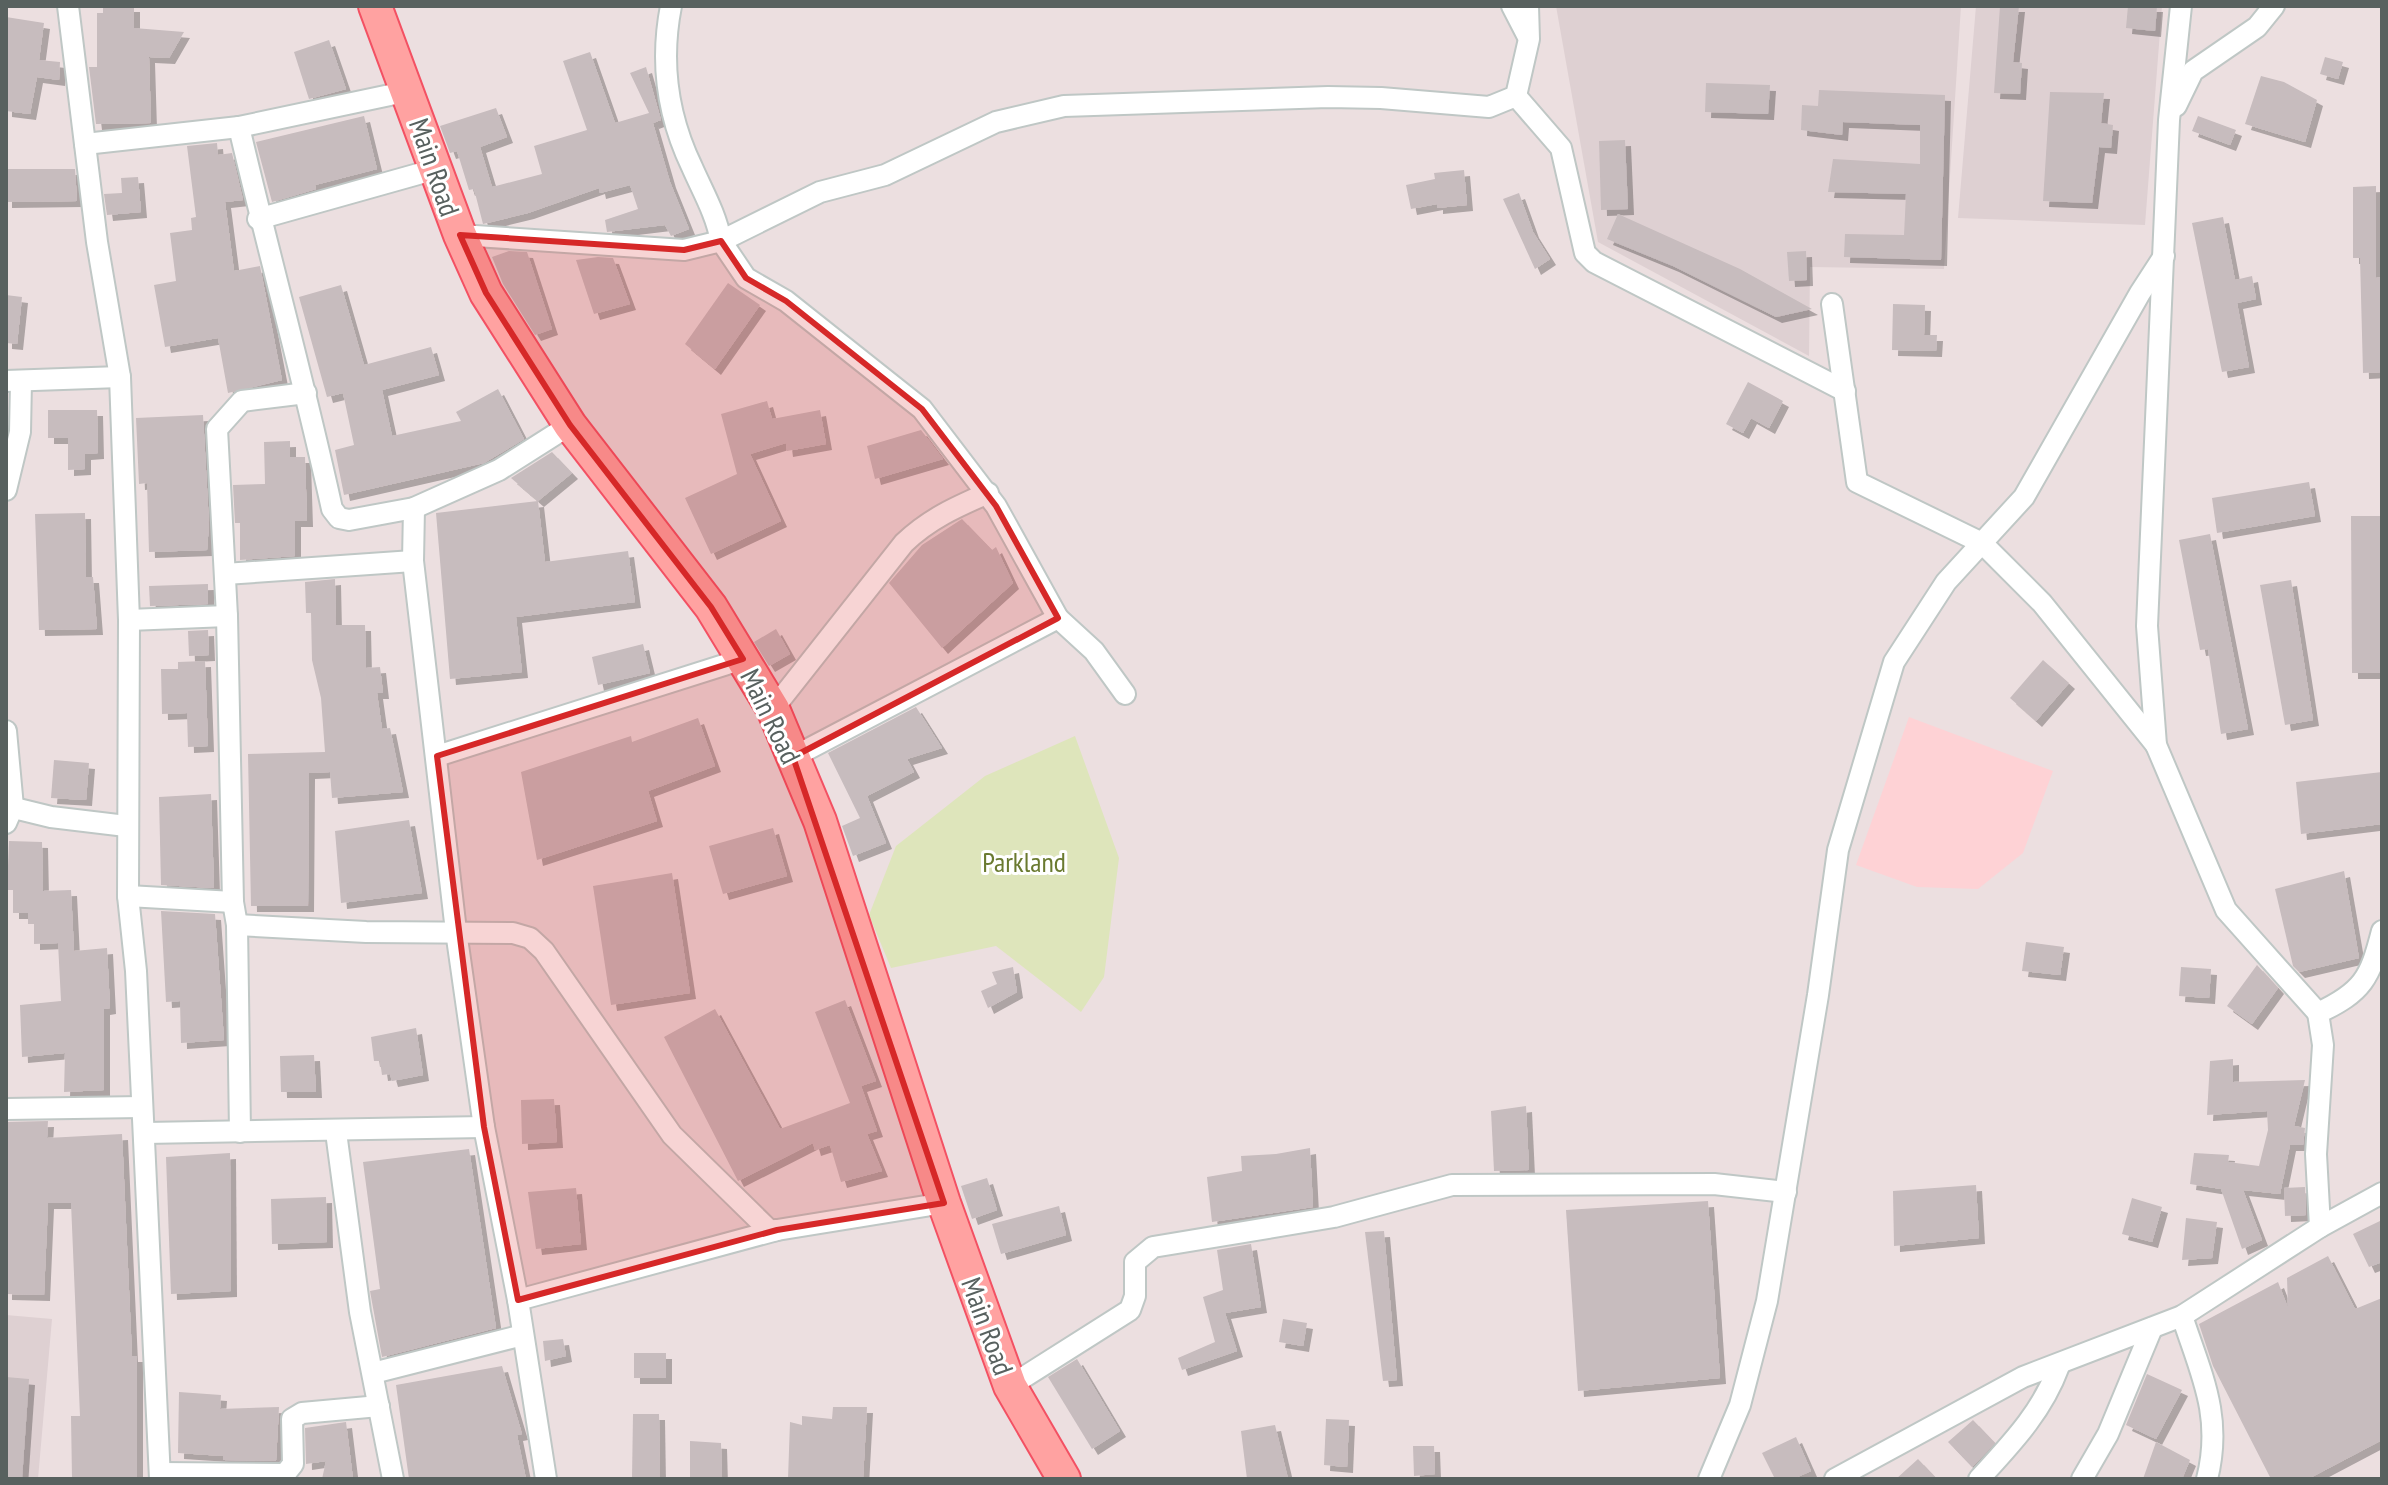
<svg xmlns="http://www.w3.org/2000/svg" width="2388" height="1485" viewBox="0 0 2388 1485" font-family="'PT Sans Narrow',sans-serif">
<defs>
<filter id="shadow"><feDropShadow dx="6" dy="6" stdDeviation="0" flood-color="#0004"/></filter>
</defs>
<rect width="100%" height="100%" fill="#ecdfe0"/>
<path fill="#fed2d5" d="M1909 717 2053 771 2023 853 1978 889 1917 887 1856 865Z"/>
<g fill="#ded0d2">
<path d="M1556 6H1961L1944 269 1810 267 1809 356 1598 242Z"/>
<path d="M1976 6H2162L2145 225 1958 218Z"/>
<path d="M6 1315 52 1319 38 1479H6Z"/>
</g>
<path fill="#dee5bb" d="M1075 736 1119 858 1104 977 1081 1012 996 946 891 968 869 915 896 846 985 776Z"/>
<g fill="#c7bcbe" filter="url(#shadow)">
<path d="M103 6H134V28L184 32 169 58 149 57 151 123 96 124 89 67H97V13H103Z"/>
<path d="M2000 6H2019L2013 62 2022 63 2020 94 1994 93Z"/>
<path d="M2128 6H2157L2155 31 2126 28Z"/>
<path d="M6 17 44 23 39 60 60 62 59 80 37 77 30 114 6 111Z"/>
<path d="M329 40 346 89 309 99 294 52Z"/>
<path d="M590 52 615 123 649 113 630 73 646 67 661 120 653 123 652 120 670 182 689 229 671 236 665 225 607 232 605 220 638 209 630 185 600 193 599 188 528 213 483 224 474 189 469 190 457 151 450 153 440 126 496 108 507 137 480 147 492 187 542 174 534 146 587 130 563 61Z"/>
<path d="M2325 57 2343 62 2338 79 2320 74Z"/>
<path d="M2261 76 2284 82 2317 100 2305 142 2245 124Z"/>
<path d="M1706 83 1770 85 1768 114 1705 112Z"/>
<path d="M1819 90 1945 95 1941 260 1844 257 1845 234 1904 235 1906 194 1828 192 1833 159 1920 164V125L1843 122 1842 135 1801 130 1802 105 1818 106Z"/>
<path d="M2050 92 2104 93 2101 123 2113 125 2111 148 2099 147 2092 203 2043 201Z"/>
<path d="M364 116 377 169 315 185 316 189 272 202 256 142Z"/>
<path d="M2198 116 2236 130 2230 145 2192 131Z"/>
<path d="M1625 140 1628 209 1601 210 1599 141Z"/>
<path d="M217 143 218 155 232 153 243 200 225 202 234 271 260 266 282 380 228 393 218 338 165 347 154 285 176 281 170 233 192 230 191 218 196 217 187 146Z"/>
<path d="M6 169H75L77 201 6 202Z"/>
<path d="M1464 170 1467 205 1437 208V204L1411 209 1406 185 1435 179 1434 173Z"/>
<path d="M138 177 141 212 107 215 104 194 122 193 121 178Z"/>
<path d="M2376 186V278L2382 277V372L2363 373 2360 258H2353V187Z"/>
<path d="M1519 193 1533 232 1550 259 1535 269 1503 199Z"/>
<path d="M1618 214 1740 269 1812 309 1776 317 1673 266 1607 239Z"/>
<path d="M2223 217 2235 280 2252 276 2256 299 2237 303 2249 367 2222 372 2192 223Z"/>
<path d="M509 251 527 252 552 329 535 335 503 284 492 257Z"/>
<path d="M1806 251 1807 280 1789 281 1787 252Z"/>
<path d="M598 257 613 258 630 304 594 314 576 260Z"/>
<path d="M728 283 760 305 715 369 685 344Z"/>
<path d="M341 285 364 365 431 347 439 375 382 390 392 436 461 421 456 412 498 389 524 439 484 463 344 495 335 450 354 445 343 393 327 397 299 297Z"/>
<path d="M6 295 22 297 17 344 6 343Z"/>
<path d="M1893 304 1925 305 1924 335H1937L1936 351 1892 350Z"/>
<path d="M1748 382 1783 401 1769 428 1751 418 1743 433 1726 424Z"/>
<path d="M767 401 772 419 820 410 826 444 787 451 786 443 750 454 781 521 711 554 685 498 737 474 721 414Z"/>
<path d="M48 410H97L98 453 85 454V469L68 470V438H48Z"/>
<path d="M203 415 209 524 207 550 149 552 147 483 139 484 136 418Z"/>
<path d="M921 430 943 459 875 479 867 446Z"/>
<path d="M290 441V457H305L307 521H295V556L240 560V523H235L233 485 265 484 264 442Z"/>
<path d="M552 452 572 473 538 501 511 478Z"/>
<path d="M2309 482 2315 516 2217 533 2212 498Z"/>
<path d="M538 501 545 562 628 551 635 602 516 617 522 672 450 679 436 513Z"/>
<path d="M85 513 86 577H93L97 629 39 630 35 514Z"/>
<path d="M2351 516H2382V673H2352Z"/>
<path d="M962 519 992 550 996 547 1013 583 942 648 889 583 922 545Z"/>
<path d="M2210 534 2248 729 2221 734 2208 649 2200 650 2179 540Z"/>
<path d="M335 579 336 625H365L366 668 380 667 383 693H377L382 729 390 728 403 792 332 798 330 772 309 773 308 906H251L248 754 325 752 321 698 312 660 311 613H306L305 582Z"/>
<path d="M2291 580 2313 720 2285 725 2260 585Z"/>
<path d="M208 584V604L150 606 149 586Z"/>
<path d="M776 629 790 654 769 666 754 642Z"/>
<path d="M208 630 209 655 189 656 188 631Z"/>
<path d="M643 644 650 673 598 685 592 657Z"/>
<path d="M2043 660 2069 683 2036 721 2010 698Z"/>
<path d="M205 661 208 746 188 747 187 713 162 714 161 669H178V662Z"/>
<path d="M916 707 942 748 907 759 914 772 867 796 886 843 853 856 842 826 860 818 828 753Z"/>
<path d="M698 718 715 766 648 791 657 821 537 860 521 772 631 736 632 742Z"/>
<path d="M54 760 89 763 86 800 51 798Z"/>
<path d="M2382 772V824L2301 834 2296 782Z"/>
<path d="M211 794 214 888 161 885 159 797Z"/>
<path d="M409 820 422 893 341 903 335 831Z"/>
<path d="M773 828 787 876 723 894 709 846Z"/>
<path d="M9 841 42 842 43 891 71 890 74 951 107 948 110 1008 104 1009V1090L64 1092 65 1053 22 1057 20 1005 61 1001 58 943 34 944V924H28V913H13V890H7Z"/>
<path d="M2344 871 2359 958 2299 972 2293 966 2275 889Z"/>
<path d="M672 873 690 993 611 1005 593 886Z"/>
<path d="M161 911 215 914 224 1040 181 1043 180 1001 166 1002Z"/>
<path d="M2026 942 2064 947 2060 975 2022 971Z"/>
<path d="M2257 965 2278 988 2252 1024 2227 1006Z"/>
<path d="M1013 967 1017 992 988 1008 981 991 997 984 992 972Z"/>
<path d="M2181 967 2211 969 2209 998 2179 996Z"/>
<path d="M845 1000 876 1081 861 1086 877 1131 867 1134 882 1171 841 1182 830 1145 815 1150 813 1143 738 1181 664 1037 715 1009 780 1129 850 1103 815 1012Z"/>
<path d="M416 1028 423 1075 392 1081 390 1074 382 1075 380 1061H374L371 1037Z"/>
<path d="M314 1055 316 1092H281L280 1056Z"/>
<path d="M2233 1059V1082L2305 1080 2294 1126 2305 1128 2303 1145H2290L2280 1194 2243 1190 2262 1240 2242 1249 2221 1189 2190 1184 2194 1153 2229 1155 2228 1162 2259 1166 2268 1130 2267 1111 2207 1115 2210 1061Z"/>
<path d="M554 1099 557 1142 522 1144 521 1100Z"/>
<path d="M1526 1106 1529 1170 1494 1171 1491 1111Z"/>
<path d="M48 1121 47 1138 122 1134 132 1356H137V1479H72L71 1416H80L71 1203H48L44 1295 6 1294V1122Z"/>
<path d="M1310 1148 1313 1207 1212 1222 1207 1177 1242 1171 1241 1156 1276 1154Z"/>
<path d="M469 1149 496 1328 382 1357 370 1291 380 1289 363 1162Z"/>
<path d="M230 1153 231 1291 171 1294 166 1157Z"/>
<path d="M987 1178 997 1210 972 1219 961 1186Z"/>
<path d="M1976 1185 1979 1238 1894 1246 1893 1191Z"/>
<path d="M2305 1187 2306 1215 2285 1216 2284 1188Z"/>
<path d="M576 1188 581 1244 536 1249 528 1192Z"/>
<path d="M326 1197 327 1242 272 1244 271 1199Z"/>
<path d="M2132 1198 2162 1207 2152 1242 2122 1234Z"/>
<path d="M1708 1201 1720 1378 1578 1391 1566 1210Z"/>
<path d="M1059 1206 1066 1235 1001 1254 992 1224Z"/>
<path d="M2186 1218 2217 1222 2212 1258 2182 1260Z"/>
<path d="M2382 1220V1262L2369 1267 2353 1234Z"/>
<path d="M1384 1231 1397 1380 1383 1381 1365 1232Z"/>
<path d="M1251 1244 1261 1307 1225 1313 1237 1351 1182 1370 1178 1358 1215 1342 1203 1297 1223 1290 1217 1250Z"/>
<path d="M2328 1256 2355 1309 2382 1298V1440L2308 1479H2271L2213 1366 2199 1324 2278 1282 2288 1308 2287 1278Z"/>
<path d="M1283 1319 1307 1323 1303 1346 1279 1342Z"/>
<path d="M563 1339 566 1356 545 1361 543 1341Z"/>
<rect x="634" y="1353" width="32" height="25"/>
<path d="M1077 1359 1120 1431 1092 1449 1048 1377Z"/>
<path d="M502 1366 522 1434 517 1435 526 1479H409L396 1385Z"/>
<path d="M2147 1374 2182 1390 2156 1439 2126 1425Z"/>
<path d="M6 1377 29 1379 22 1479H6Z"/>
<path d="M179 1392 221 1395 220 1409 279 1407 276 1461 223 1460V1456L178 1453Z"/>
<path d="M833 1407H867L863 1479H788L790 1422 802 1425V1416L832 1419Z"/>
<path d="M633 1414H659L660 1479H632Z"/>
<path d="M1326 1419 1349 1420 1347 1467 1324 1465Z"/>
<path d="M1973 1420 1995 1443 1972 1467 1948 1442Z"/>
<path d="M346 1422 353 1479H322L326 1461 306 1464 305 1428Z"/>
<path d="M1275 1425 1288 1479H1247L1241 1431Z"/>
<path d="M1796 1437 1811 1471 1793 1479H1775L1762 1453Z"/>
<path d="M690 1441 721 1443 722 1479H690Z"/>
<path d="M2156 1442 2190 1460 2182 1479H2143Z"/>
<path d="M1413 1446H1434L1435 1474 1414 1476Z"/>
<path d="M1918 1459 1937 1479H1896Z"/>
</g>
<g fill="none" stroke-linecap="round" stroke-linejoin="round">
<defs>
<g id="street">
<path d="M68 6 97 242 120 377 129 620 128 896 136 971 160 1479"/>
<path d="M671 6C660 62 667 115 692 167 703 192 716 214 721 241L820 192 885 175 996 122 1064 106 1328 97 1381 98 1489 107 1516 96 1529 39 1528 6"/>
<path d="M1512 6 1527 35"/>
<path d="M2181 6 2169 120 2147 626 2156 745 2226 910 2318 1013"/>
<path d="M1516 96 1561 148 1585 253 1594 262 1845 391"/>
<path d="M2176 106 2193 71 2257 27 2274 6"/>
<path d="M239 127C269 255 304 381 332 509L339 518 349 520 414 508 499 470 570 425"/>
<path d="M85 144 239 127 409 91"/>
<path d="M258 219 436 169"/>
<path d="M460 235 684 250 721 241 746 278 786 301 922 409 996 506 1058 618 1094 651 1125 694"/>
<path d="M1832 304 1857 482 1982 543 2042 603 2156 745"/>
<path d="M6 381 120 377"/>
<path d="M6 490 20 432 21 381"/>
<path d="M414 508 413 561 456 931 484 1127 518 1300 546 1479"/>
<path d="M225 574 413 561"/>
<path d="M129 620 227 616"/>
<path d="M773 709 904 543C929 519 956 507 988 493"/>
<path d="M6 731 13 807 6 823"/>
<path d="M437 756 743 659"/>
<path d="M793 757 1058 618"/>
<path d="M6 806 51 817 126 826"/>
<path d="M128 896 233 902"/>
<path d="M237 925 366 932 513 933 530 938 544 951 672 1135 770 1231 777 1230"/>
<path d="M2382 931C2370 978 2363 992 2318 1013L2323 1045 2316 1154 2320 1227 2382 1193"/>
<path d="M6 1109 142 1107"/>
<path d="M240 1132 237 925 233 902 227 616 217 429 242 401 306 393"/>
<path d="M336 1132 360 1312 393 1479"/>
<path d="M145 1133 484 1127"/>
<path d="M518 1300 777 1230 944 1203"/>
<path d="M2182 1316C2201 1374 2223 1416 2207 1479"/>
<path d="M373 1373 523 1335"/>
<path d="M1010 1386 1130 1310 1135 1296V1262L1153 1247 1334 1217 1452 1185 1714 1184 1786 1192"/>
<path d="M160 1473 285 1474 293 1464 292 1419 302 1413 379 1406"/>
<path d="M1709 1479 1740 1405 1767 1301 1818 995 1838 850 1894 662 1946 582 2024 497 2140 293 2164 256"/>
<path d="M1835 1479 2023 1377 2182 1316 2320 1227"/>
<path d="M1979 1479C2012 1443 2042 1412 2059 1366"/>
<path d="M2082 1479 2108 1434 2152 1328"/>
</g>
<path id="primary" d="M375 6 460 235 486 293 570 425 711 607 773 709 820 821 944 1203 1010 1386 1064 1479"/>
</defs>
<use href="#street" stroke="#bfc7c5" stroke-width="24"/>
<use href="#primary" stroke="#f35163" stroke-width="36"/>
<use href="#street" stroke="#fff" stroke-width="20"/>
<use href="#primary" stroke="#ffa2a1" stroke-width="32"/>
</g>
<path fill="#d62828" fill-opacity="0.2" stroke="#d62828" stroke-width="6" stroke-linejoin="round" d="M460 235 684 250 721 241 746 278 786 301 922 409 996 506 1058 618 793 757 944 1203 777 1230 518 1300 484 1127 437 756 743 659 711 607 570 425 486 293Z"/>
<g text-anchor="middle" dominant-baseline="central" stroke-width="6" stroke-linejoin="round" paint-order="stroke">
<g font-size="28" fill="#58615f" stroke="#fff">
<text transform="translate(435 167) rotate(71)">Main Road</text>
<text transform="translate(771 716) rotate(64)">Main Road</text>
<text transform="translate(988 1326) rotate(70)">Main Road</text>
</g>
<g font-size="28" fill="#6a7a30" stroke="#fff">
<text x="1024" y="861">Parkland</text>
</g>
</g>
<rect width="2388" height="1485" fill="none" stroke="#58615f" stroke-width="16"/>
</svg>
